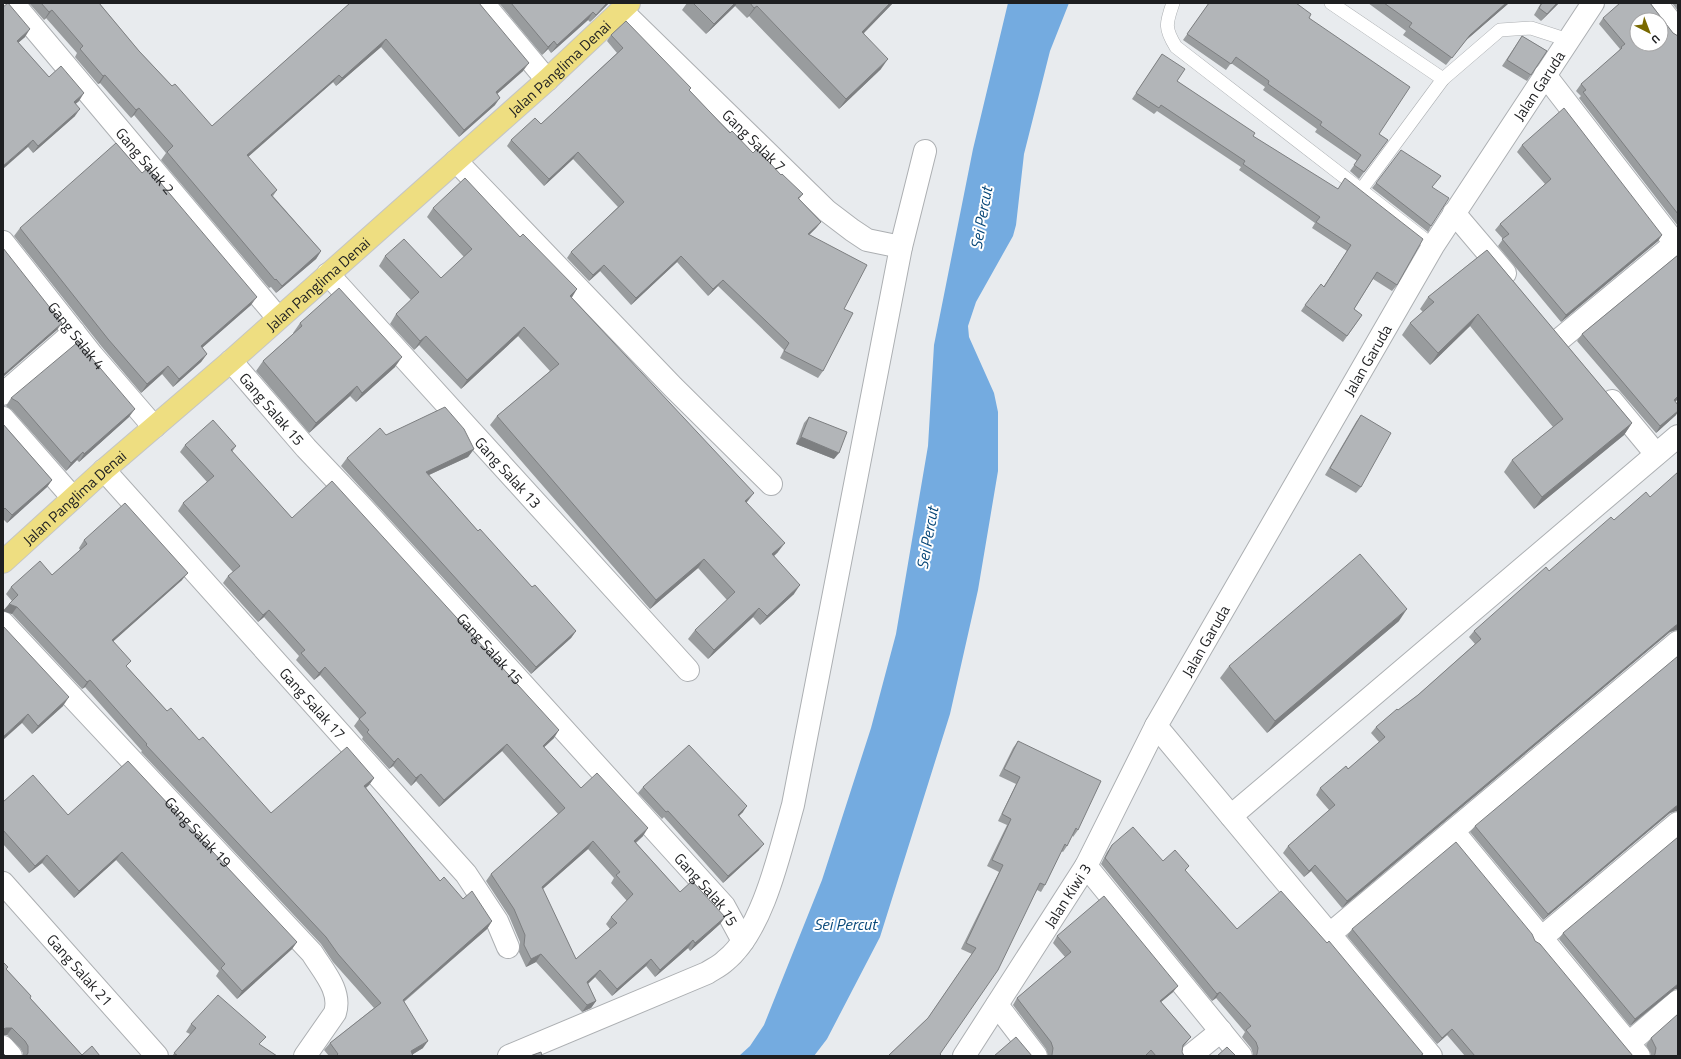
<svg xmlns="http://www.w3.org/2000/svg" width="1681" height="1059" viewBox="0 0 1681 1059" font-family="'Titillium Web',sans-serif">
<rect width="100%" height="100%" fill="#e8ebee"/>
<path fill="#74abe0" d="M1008 3H1069L1050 51 1024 154 1016 225 1013 236 976 302 968 326 969 337 994 393 998 412V471L978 590 950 714 880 937 827 1039 814 1056H739L750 1046 764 1025 822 880 871 728 896 634 928 446 934 345 973 149Z"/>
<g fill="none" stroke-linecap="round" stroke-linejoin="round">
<defs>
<g id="lane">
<path d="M1173 3C1166 23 1164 28 1176 47L1361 190 1443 79 1500 30 1531 28 1568 40"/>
<path d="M1331 3 1443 79"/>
<path d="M1361 190 1433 246"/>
</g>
<g id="street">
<path id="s1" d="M13 3 278 318"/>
<path d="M483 3 547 80"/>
<path d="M1656 3 1678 31"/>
<path id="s2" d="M622 11 827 211 852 230 867 240 901 247"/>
<path d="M1545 75 1675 243"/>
<path d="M456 161 673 387 771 484"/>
<path d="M1454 213 1505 273"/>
<path id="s3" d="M3 242 92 355 154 427"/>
<path id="s4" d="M328 274 688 670"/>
<path d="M1560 339 1678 241"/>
<path id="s5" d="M231 361 306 448 359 504 724 906 743 941"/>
<path d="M3 394 74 332"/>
<path d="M1612 401 1656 454"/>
<path d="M3 418 73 498"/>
<path id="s6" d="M104 470 466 874 497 921 508 947"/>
<path id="s7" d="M3 623 312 953C323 971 342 991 335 1013L305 1056"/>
<path d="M1231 816 1678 436"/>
<path d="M1453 831 1639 1056"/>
<path d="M1086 866 1241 1056"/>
<path id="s8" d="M3 883 157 1056"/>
<path d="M1330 934 1678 642"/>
<path d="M1540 939 1678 823"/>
<path d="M997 1005 1036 1056"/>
<path d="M1629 1043 1678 1001"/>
<path d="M3 1047 11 1056"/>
<path d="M509 1056 707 973C713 969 720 966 725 961 763 931 780 851 793 805L901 247 925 151"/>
<path id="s9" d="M964 1056 1086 866 1156 726"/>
<path d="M1190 1056 1221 1031"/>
</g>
<g id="secondary">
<path id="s10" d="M1431 1056 1156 726 1433 246 1593 3"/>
</g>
<g id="primary">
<path id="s11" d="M3 562 104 470 231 361 547 80 629 3"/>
</g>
</defs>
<use href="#lane" stroke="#acafb2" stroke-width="14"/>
<use href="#street" stroke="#acafb2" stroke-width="24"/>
<use href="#secondary" stroke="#acafb2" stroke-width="24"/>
<use href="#primary" stroke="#c4c5c5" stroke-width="24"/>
<use href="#lane" stroke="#fff" stroke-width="13"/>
<use href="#street" stroke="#fff" stroke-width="22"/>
<use href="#secondary" stroke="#fff" stroke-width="22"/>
<use href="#primary" stroke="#eede81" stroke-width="22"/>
</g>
<g fill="#999c9e" fill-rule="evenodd">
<path d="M29 3H99L139 51 172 86 212 126 350 3 523 71 497 94 495 105 459 137 381 47 336 86 333 82 248 157 277 190 273 196 321 251 316 259 276 293 271 287 269 288 161 160 166 153 134 115 131 118 100 83 98 84 75 57 77 53 46 18 44 20Z"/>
<path d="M499 3H609L590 22 588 20 551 53 548 49 542 55Z"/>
<path d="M687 3H893L864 33 881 69 839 109 749 16 747 18 735 6 706 34 682 10Z"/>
<path d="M1209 3 1309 18 1379 134 1388 140 1359 179 1350 171 1357 161 1315 132 1317 129 1263 90 1265 87 1231 63 1226 70 1183 40Z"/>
<path d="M1368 3H1509L1464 42 1446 65 1403 35 1406 31Z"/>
<path d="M1541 3H1559L1541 21 1534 15Z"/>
<path d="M1672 3H1678V11Z"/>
<path d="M1651 4 1673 33 1678 36V226L1579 98 1581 96 1576 91 1581 84 1617 53 1620 49 1599 24 1603 18Z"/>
<path d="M3 7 25 37 18 43 49 77 79 101 75 104V116L33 153 28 147Z"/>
<path d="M611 35 691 88 689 90 730 133 753 153 781 175 803 194 799 199 821 222 816 228 809 235 844 309 823 371 818 378 780 358 784 350 718 286 708 296 677 262 631 305 600 271 589 281 567 258 571 252 618 207 573 159 544 186 507 146 511 140 541 124 617 53 607 41Z"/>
<path d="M1522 36 1547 51 1527 81 1502 66Z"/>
<path d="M1162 54 1177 81 1253 136 1397 285 1392 291 1373 279 1354 309 1362 315 1343 342 1301 311 1305 305 1324 286 1347 251 1312 228 1315 223 1239 170 1241 167 1157 111 1154 114 1132 99Z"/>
<path d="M1522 145 1662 235 1658 241 1561 322 1498 246 1503 239 1495 230 1500 224 1545 184 1517 152Z"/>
<path d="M1376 183 1432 187 1431 226 1428 232 1372 188Z"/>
<path d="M433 208 571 298 747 503 778 552 774 556 794 594 760 625 753 617 708 659 688 639 695 630 727 600 698 568 650 609 490 425 497 416 550 371 518 336 461 389 419 345 414 350 390 324 396 314 411 300 379 266 385 256 441 278 464 257 427 217Z"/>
<path d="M20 228 251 305 202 348 207 354 201 362 173 387 162 374 141 393 102 347 14 236Z"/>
<path d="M1487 250 1632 423 1624 435 1534 509 1504 472 1512 460 1553 427 1470 326 1430 365 1402 335 1410 323 1423 312 1420 309 1428 297Z"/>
<path d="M1678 255V399L1675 402 1676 415 1656 433 1577 341 1582 334Z"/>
<path d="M300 323 395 367 356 402 350 396 309 433 256 371 263 361 294 333H293Z"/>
<path d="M11 398 129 417 79 462 77 460 66 471 12 410 6 406Z"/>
<path d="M1361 415V487L1356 493 1325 475 1356 422Z"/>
<path d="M809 417 834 459 796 444 804 423Z"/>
<path d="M3 424 52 480 47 487 7 523 3 519Z"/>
<path d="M386 435 474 449 468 457 429 475 478 531 532 587 576 631 571 638 531 674 341 466 347 458Z"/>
<path d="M185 445 236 446 232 452 292 518 554 738 544 747 581 788 643 836 636 843 680 892 725 917 720 924 690 951 688 948 655 977 646 966 612 996 595 977 588 984 596 1001 591 1008 582 1012 536 962 526 967 519 952 520 942 509 916 486 881 491 874 558 814 502 751 439 807 416 781 411 786 393 766 389 769 362 739 363 737 354 726 359 719 320 675 314 680 296 660 299 656 264 617 258 622 223 583 228 576 233 572 178 511 183 503 207 482 180 452ZM588 849 614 878 611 883 627 901 611 917 606 924 610 929 576 959 542 889Z"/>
<path d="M84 540 182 580 113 641 127 667 167 711 199 740 271 813 374 778 369 785 366 788 440 881 492 921 487 929 404 1002 423 1048 413 1054V1056H329L324 1050 330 1043 374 1008 333 962 321 944 141 752 142 751 85 687 82 689 12 614 3 611 12 601 6 594 11 587 52 575 80 550 79 548Z"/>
<path d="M1549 571 1676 630 1670 632 1342 908 1311 871 1304 877 1283 853 1288 846 1329 810 1316 795 1320 788 1348 769 1379 742 1371 733 1376 727 1418 695 1475 644 1469 637 1474 631Z"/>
<path d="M1399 621 1267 733 1220 678 1229 666Z"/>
<path d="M3 626 63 706 32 734 22 723Z"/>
<path d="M1018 741 1078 830 1073 837 1072 835 1067 846 1063 852 1061 851 1045 885 1041 892 1037 890 940 1054 888 1056 928 1018 972 954 961 949 999 872 987 866 1007 825 998 821 1016 784 999 776 1013 748Z"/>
<path d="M643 787 743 812 739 816 759 850 723 883 664 817 662 819 638 793Z"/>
<path d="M3 802 68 815 297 942 292 949 237 999 216 976 219 971 116 860 74 898 42 863 29 873 3 844Z"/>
<path d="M1676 811 1670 813 1543 920 1470 832 1475 826Z"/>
<path d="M1112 845 1163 861 1189 866 1185 871 1237 929 1423 1054 1421 1056H1253V1054L1251 1048 1242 1037 1245 1032 1216 998 1212 1001 1101 864 1107 852Z"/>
<path d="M1352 929 1535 941 1633 1056H1465L1447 1035 1437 1044 1347 936Z"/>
<path d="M1563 933 1675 989 1630 1026 1559 939Z"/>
<path d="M1057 936 1173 992 1161 1002 1191 1037 1183 1047 1182 1052 1184 1056H1048V1055L1046 1049 1013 1005 1017 998 1065 957 1053 943Z"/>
<path d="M6 969 31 996 30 998 82 1055 100 1056H23V1053L20 1048 7 1035Z"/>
<path d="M191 1024 260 1045 277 1056H172L190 1034 186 1032Z"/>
<path d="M1651 1038 1678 1056H1651V1054L1646 1045Z"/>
</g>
<g fill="#7d7f81">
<path d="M607 3H609L590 22 596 15Z"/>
<path d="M735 3H737L735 6 706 34 714 24Z"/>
<path d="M890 3H893L855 42 862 32Z"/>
<path d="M1506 3H1509L1464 42 1446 65 1470 35Z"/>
<path d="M1557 3H1559L1541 21 1547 14Z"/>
<path d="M757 6 749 16 747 18 754 8Z"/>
<path d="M52 10 46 18 44 20 49 12Z"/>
<path d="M593 12 588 20 551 53 557 45Z"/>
<path d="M30 29 25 37 12 48 17 41Z"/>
<path d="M386 39 381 47 336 86 342 78Z"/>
<path d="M554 41 548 49 542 55 548 47Z"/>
<path d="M888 59 881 69 839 109 846 99Z"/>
<path d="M529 63 523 71 490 100 496 92Z"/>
<path d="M105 75 100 83 98 84 103 76Z"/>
<path d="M339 75 333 82 241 163 247 155Z"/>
<path d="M84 93 79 101 69 110 74 102Z"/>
<path d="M500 98 495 105 459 137 464 130Z"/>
<path d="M139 108 134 115 131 118 136 110Z"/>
<path d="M80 109 75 116 33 153 38 146Z"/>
<path d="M33 140 28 147 3 169V166Z"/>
<path d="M578 152 573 159 544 186 549 179Z"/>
<path d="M821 222 816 228 803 241 808 234Z"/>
<path d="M1662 235 1658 241 1561 322 1566 315Z"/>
<path d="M321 251 316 259 276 293 282 286Z"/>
<path d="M681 256 677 262 631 305 636 298Z"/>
<path d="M604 265 600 271 589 281 593 275Z"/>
<path d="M723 280 718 286 708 296 713 289Z"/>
<path d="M577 289 571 299 570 296Z"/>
<path d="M257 297 251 305 195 354 201 346Z"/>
<path d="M1478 314 1470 326 1430 365 1438 353Z"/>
<path d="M62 323 57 330 3 377V375Z"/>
<path d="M524 327 518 336 461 389 467 380Z"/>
<path d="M426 336 419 345 414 350 420 341Z"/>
<path d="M207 354 201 362 173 387 179 379Z"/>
<path d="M402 357 395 367 356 402 362 393Z"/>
<path d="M168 366 162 374 141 393 147 384Z"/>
<path d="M357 386 350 396 309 433 316 423Z"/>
<path d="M1678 396V399L1669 407 1674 400Z"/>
<path d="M135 409 129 417 79 462 84 454Z"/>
<path d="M1678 411V412L1676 415 1656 433 1660 426Z"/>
<path d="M1632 423 1624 435 1534 509 1542 497Z"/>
<path d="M801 437 839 453 834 459 796 444Z"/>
<path d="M474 449 468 457 420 479 426 472Z"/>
<path d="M83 452 77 460 66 471 71 463Z"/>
<path d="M52 480 47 487 7 523 12 515Z"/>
<path d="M754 493 747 502 739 510 745 501Z"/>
<path d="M785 543 778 552 766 563 772 554Z"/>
<path d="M704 559 698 568 650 609 656 600Z"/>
<path d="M188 573 182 580 107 647 112 640Z"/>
<path d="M800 585 794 594 760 625 767 616Z"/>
<path d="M9 604 17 607 12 614 3 611Z"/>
<path d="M759 608 753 617 708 659 714 650Z"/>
<path d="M1407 609 1399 621 1267 733 1275 721Z"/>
<path d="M269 610 264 617 258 622 263 615Z"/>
<path d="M1678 624V630H1676L1670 632 1342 908 1347 901 1675 626Z"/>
<path d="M576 631 571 638 531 674 536 667Z"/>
<path d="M325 667 320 675 314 680 319 673Z"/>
<path d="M90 680 85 687 82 689 87 682Z"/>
<path d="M69 697 63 706 32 734 38 726Z"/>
<path d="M28 714 22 723 3 740V737Z"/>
<path d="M559 730 554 738 538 753 543 746Z"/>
<path d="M507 744 502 751 439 807 444 800Z"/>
<path d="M398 758 393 766 389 769 394 762Z"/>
<path d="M421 774 416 781 411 786 416 778Z"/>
<path d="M374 778 369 785 359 793 364 786Z"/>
<path d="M1678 805V811H1676L1670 813 1543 920 1548 914 1675 807Z"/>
<path d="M747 806 743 812 733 821 738 815Z"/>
<path d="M648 828 643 836 629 848 634 841Z"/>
<path d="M593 841 588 849 536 895 542 887Z"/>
<path d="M764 844 759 850 723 883 728 876Z"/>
<path d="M122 852 116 860 74 898 79 891Z"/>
<path d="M47 855 42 863 29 873 35 866Z"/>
<path d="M1315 865 1311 871 1304 877 1309 871Z"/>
<path d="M725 917 720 924 690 951 695 943Z"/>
<path d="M492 921 487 929 397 1007 403 1000Z"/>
<path d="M693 940 688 948 655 977 660 970Z"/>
<path d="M297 942 292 949 237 999 242 991Z"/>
<path d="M541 954 536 962 526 967 531 959Z"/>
<path d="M651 959 646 966 612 996 617 989Z"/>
<path d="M600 970 595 977 582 989 587 982Z"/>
<path d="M1678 984V989H1675L1630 1026 1635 1019Z"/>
<path d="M1178 986 1173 992 1155 1007 1160 1001Z"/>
<path d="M1220 992 1216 998 1212 1001 1217 994Z"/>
<path d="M596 1001 591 1008 582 1012 587 1005Z"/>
<path d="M6 1028H12L7 1035H3V1029Z"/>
<path d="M1452 1029 1447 1035 1437 1044 1442 1038Z"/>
<path d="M428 1041 423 1048 410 1056 411 1051Z"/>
</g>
<g fill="#b2b5b8" stroke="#7d7f81" fill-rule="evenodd">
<path d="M8 3 30 29 17 41 49 77 61 66 84 93 74 102 80 109 38 146 33 140 3 166V7Z"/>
<path d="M41 3H99L139 51 172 86 175 84 212 126 350 3H479L529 63 496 92 500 98 464 130 386 39 342 78 339 75 247 155 277 190 271 195 321 251 282 286 276 279 275 280 167 152 173 146 139 108 136 110 105 75 103 76 80 49 83 46 52 10 49 12Z"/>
<path d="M511 3H607L596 15 593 12 557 45 554 41 548 47Z"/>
<path d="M693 3H735L714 24Z"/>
<path d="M750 3H890L862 32 888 59 846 99 757 6 754 8Z"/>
<path d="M1209 3H1296L1311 14 1309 18 1410 87 1379 134 1388 140 1364 172 1354 165 1361 155 1320 125 1322 122 1268 84 1269 81 1236 57 1231 64 1187 34Z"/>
<path d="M1384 3H1506L1470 35 1452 58 1409 27 1412 23Z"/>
<path d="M1542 3H1557L1547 14 1539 8Z"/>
<path d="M1620 3H1650L1673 33 1678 36V214L1583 92 1586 90 1581 84 1622 48 1621 47 1625 44 1603 18ZM1637 20H1661V44H1637Z"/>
<path d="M626 21 691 88 689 90 730 133 732 131 753 153 757 149 781 175 782 174 803 194 798 198 821 222 808 234 867 265 844 309 853 313 823 371 784 351 789 343 723 280 713 289 681 256 636 298 604 265 593 275 571 252 624 202 578 152 549 179 511 140 535 118 541 124 623 48 611 35Z"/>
<path d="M1522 36 1547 51 1531 75 1507 60Z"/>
<path d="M1162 54 1185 69 1177 81 1255 133 1253 136 1338 189 1345 178 1423 239 1397 285 1377 272 1354 309 1362 315 1347 336 1305 305 1321 284 1324 287 1351 245 1316 222 1320 217 1243 164 1245 161 1161 105 1159 108 1136 93Z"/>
<path d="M1564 108 1662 235 1566 315 1502 239 1509 234 1500 224 1551 179 1522 145Z"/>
<path d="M116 143 142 173 148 168 257 297 201 346 207 354 179 379 168 366 147 384 108 339 20 228Z"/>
<path d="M1401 150 1441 176 1432 187 1449 198 1431 226 1376 183Z"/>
<path d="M465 178 520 237 523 234 577 289 570 296 754 493 745 501 785 543 772 554 800 585 767 616 759 608 714 650 695 630 735 592 704 559 656 600 497 416 559 364 524 327 467 380 426 336 420 341 396 314 419 292 385 256 404 239 441 278 472 249 433 208Z"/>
<path d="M3 248 62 323 3 375Z"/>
<path d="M1487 250 1632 423 1542 497 1512 460 1563 419 1478 314 1438 353 1410 323 1434 302 1428 297Z"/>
<path d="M1678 255V396L1674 400 1678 405V411L1660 426 1582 334Z"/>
<path d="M339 288 402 357 362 393 357 386 316 423 263 361 302 326 300 323Z"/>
<path d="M78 342 135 409 84 454 83 452 71 463 18 402 11 398Z"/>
<path d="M445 407 464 429 474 449 426 472 478 531 480 529 532 587 535 585 576 631 536 667 347 458 380 428 386 435Z"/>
<path d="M1361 415 1391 433 1361 487 1330 468Z"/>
<path d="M809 417 847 432 839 453 801 437Z"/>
<path d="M213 420 236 446 231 450 292 518 332 481 559 730 543 746 581 788 597 773 648 828 634 841 680 892 692 881 725 917 695 943 693 940 660 970 651 959 617 989 600 970 587 982 596 1001 587 1005 541 954 531 959 524 945 525 935 514 909 491 874 565 808 507 744 444 800 421 774 416 778 398 758 394 762 367 732 369 730 359 719 366 713 325 667 319 673 301 653 305 650 269 610 263 615 228 576 240 566 183 503 214 476 185 445ZM593 841 620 872 616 875 633 894 611 917 617 923 576 959 542 887Z"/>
<path d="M3 424 52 480 12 515 5 508 3 510Z"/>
<path d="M1678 472V624L1675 626 1347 901 1315 865 1309 871 1288 846 1335 805 1320 788 1346 766 1348 769 1385 737 1376 727 1397 709 1398 710 1418 695 1481 639 1474 631 1546 567 1549 571 1611 517 1614 520 1646 492 1650 497Z"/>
<path d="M125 503 188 573 112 640 131 661 126 666 167 711 171 708 199 740 203 737 271 813 347 747 374 778 364 786 440 881 444 877 463 899 472 891 491 920 492 921 403 1000 428 1041 411 1051 413 1056H336L338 1054 330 1043 381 1003 338 954 326 937 146 745 147 744 90 680 87 682 17 607 9 604 18 595 11 587 40 561 52 575 87 544 84 540Z"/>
<path d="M1360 554 1407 609 1275 721 1229 666Z"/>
<path d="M3 626 69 697 38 726 28 714 3 737Z"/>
<path d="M1678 656V805L1675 807 1548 914 1475 826Z"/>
<path d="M1018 741 1101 781 1078 830 1076 828 1067 846 1065 844 1045 885 1040 883 998 970 940 1054 942 1056H888L928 1018 976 948 966 943 1003 865 992 860 1011 819 1002 814 1020 777 1004 769Z"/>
<path d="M689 745 747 806 738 815 764 844 728 876 668 811 666 812 643 787Z"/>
<path d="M128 761 297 942 242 991 221 968 225 964 122 852 79 891 47 855 35 866 3 830V802L33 775 68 815Z"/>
<path d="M1133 827 1163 861 1175 850 1189 866 1185 870 1237 929 1281 891 1327 943 1329 941 1423 1054 1420 1056H1256L1257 1054 1258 1048 1256 1042 1246 1030 1251 1026 1220 992 1217 994 1105 858 1112 845Z"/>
<path d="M1678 837V984L1635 1019 1563 933Z"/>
<path d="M1456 842 1532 934 1535 941 1540 944 1633 1056H1475L1452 1029 1442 1038 1352 929Z"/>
<path d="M1104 896 1178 986 1160 1001 1191 1037 1183 1045 1182 1052 1184 1056H1156L1151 1050 1145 1056H1051L1052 1055 1053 1048 1051 1042 1017 998 1071 952 1057 936Z"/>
<path d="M3 962 8 967 6 969 31 996 30 998 82 1055 92 1046 100 1056H26L28 1053V1046L25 1041 12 1028H6L3 1029Z"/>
<path d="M218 995 266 1037 259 1044 277 1056H178L174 1053 196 1028 191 1024Z"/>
<path d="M1678 1014V1056H1654L1655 1054 1656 1048 1651 1038Z"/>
<path d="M1016 1037 1032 1056H994Z"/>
<path d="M1227 1047 1236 1056H1217Z"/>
<path d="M541 1052 542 1056H530Z"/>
<path d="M3 1053 6 1056H3Z"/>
</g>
<g text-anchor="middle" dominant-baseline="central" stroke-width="4" stroke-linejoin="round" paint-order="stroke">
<g font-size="15" fill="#1e1f21" stroke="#fff">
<text stroke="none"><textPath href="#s11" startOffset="744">Jalan Panglima Denai</textPath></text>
<text stroke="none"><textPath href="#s10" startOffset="1176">Jalan Garuda</textPath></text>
<text stroke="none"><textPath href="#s2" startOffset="185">Gang Salak 7</textPath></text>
<text stroke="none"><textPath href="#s1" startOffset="206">Gang Salak 2</textPath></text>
<text stroke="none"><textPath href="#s11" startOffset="420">Jalan Panglima Denai</textPath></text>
<text stroke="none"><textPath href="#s3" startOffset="119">Gang Salak 4</textPath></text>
<text stroke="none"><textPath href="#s10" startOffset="852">Jalan Garuda</textPath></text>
<text stroke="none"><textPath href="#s5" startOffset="63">Gang Salak 15</textPath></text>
<text stroke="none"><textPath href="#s4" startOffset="268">Gang Salak 13</textPath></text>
<text stroke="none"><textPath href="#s11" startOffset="96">Jalan Panglima Denai</textPath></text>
<text stroke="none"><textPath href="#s10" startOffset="528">Jalan Garuda</textPath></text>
<text stroke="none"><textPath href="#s5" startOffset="387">Gang Salak 15</textPath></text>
<text stroke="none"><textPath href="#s6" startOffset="313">Gang Salak 17</textPath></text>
<text stroke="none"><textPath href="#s7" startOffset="286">Gang Salak 19</textPath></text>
<text stroke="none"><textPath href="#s5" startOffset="711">Gang Salak 15</textPath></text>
<text stroke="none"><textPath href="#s9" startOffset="191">Jalan Kiwi 3</textPath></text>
<text stroke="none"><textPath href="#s8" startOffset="116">Gang Salak 21</textPath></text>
</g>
<g font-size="16" font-style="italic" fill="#074778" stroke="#fff">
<text transform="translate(981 218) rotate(-80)">Sei Percut</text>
<text transform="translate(927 538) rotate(-80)">Sei Percut</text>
<text x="845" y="924">Sei Percut</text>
</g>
</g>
<rect width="1681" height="1059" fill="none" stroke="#1e1f21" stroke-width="8"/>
<g transform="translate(1649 32) rotate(138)"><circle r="19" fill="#ffffff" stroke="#a5a5a6"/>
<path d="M0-3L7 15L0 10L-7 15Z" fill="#796900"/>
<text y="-6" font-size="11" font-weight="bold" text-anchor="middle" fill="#1e1f21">U</text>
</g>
</svg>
